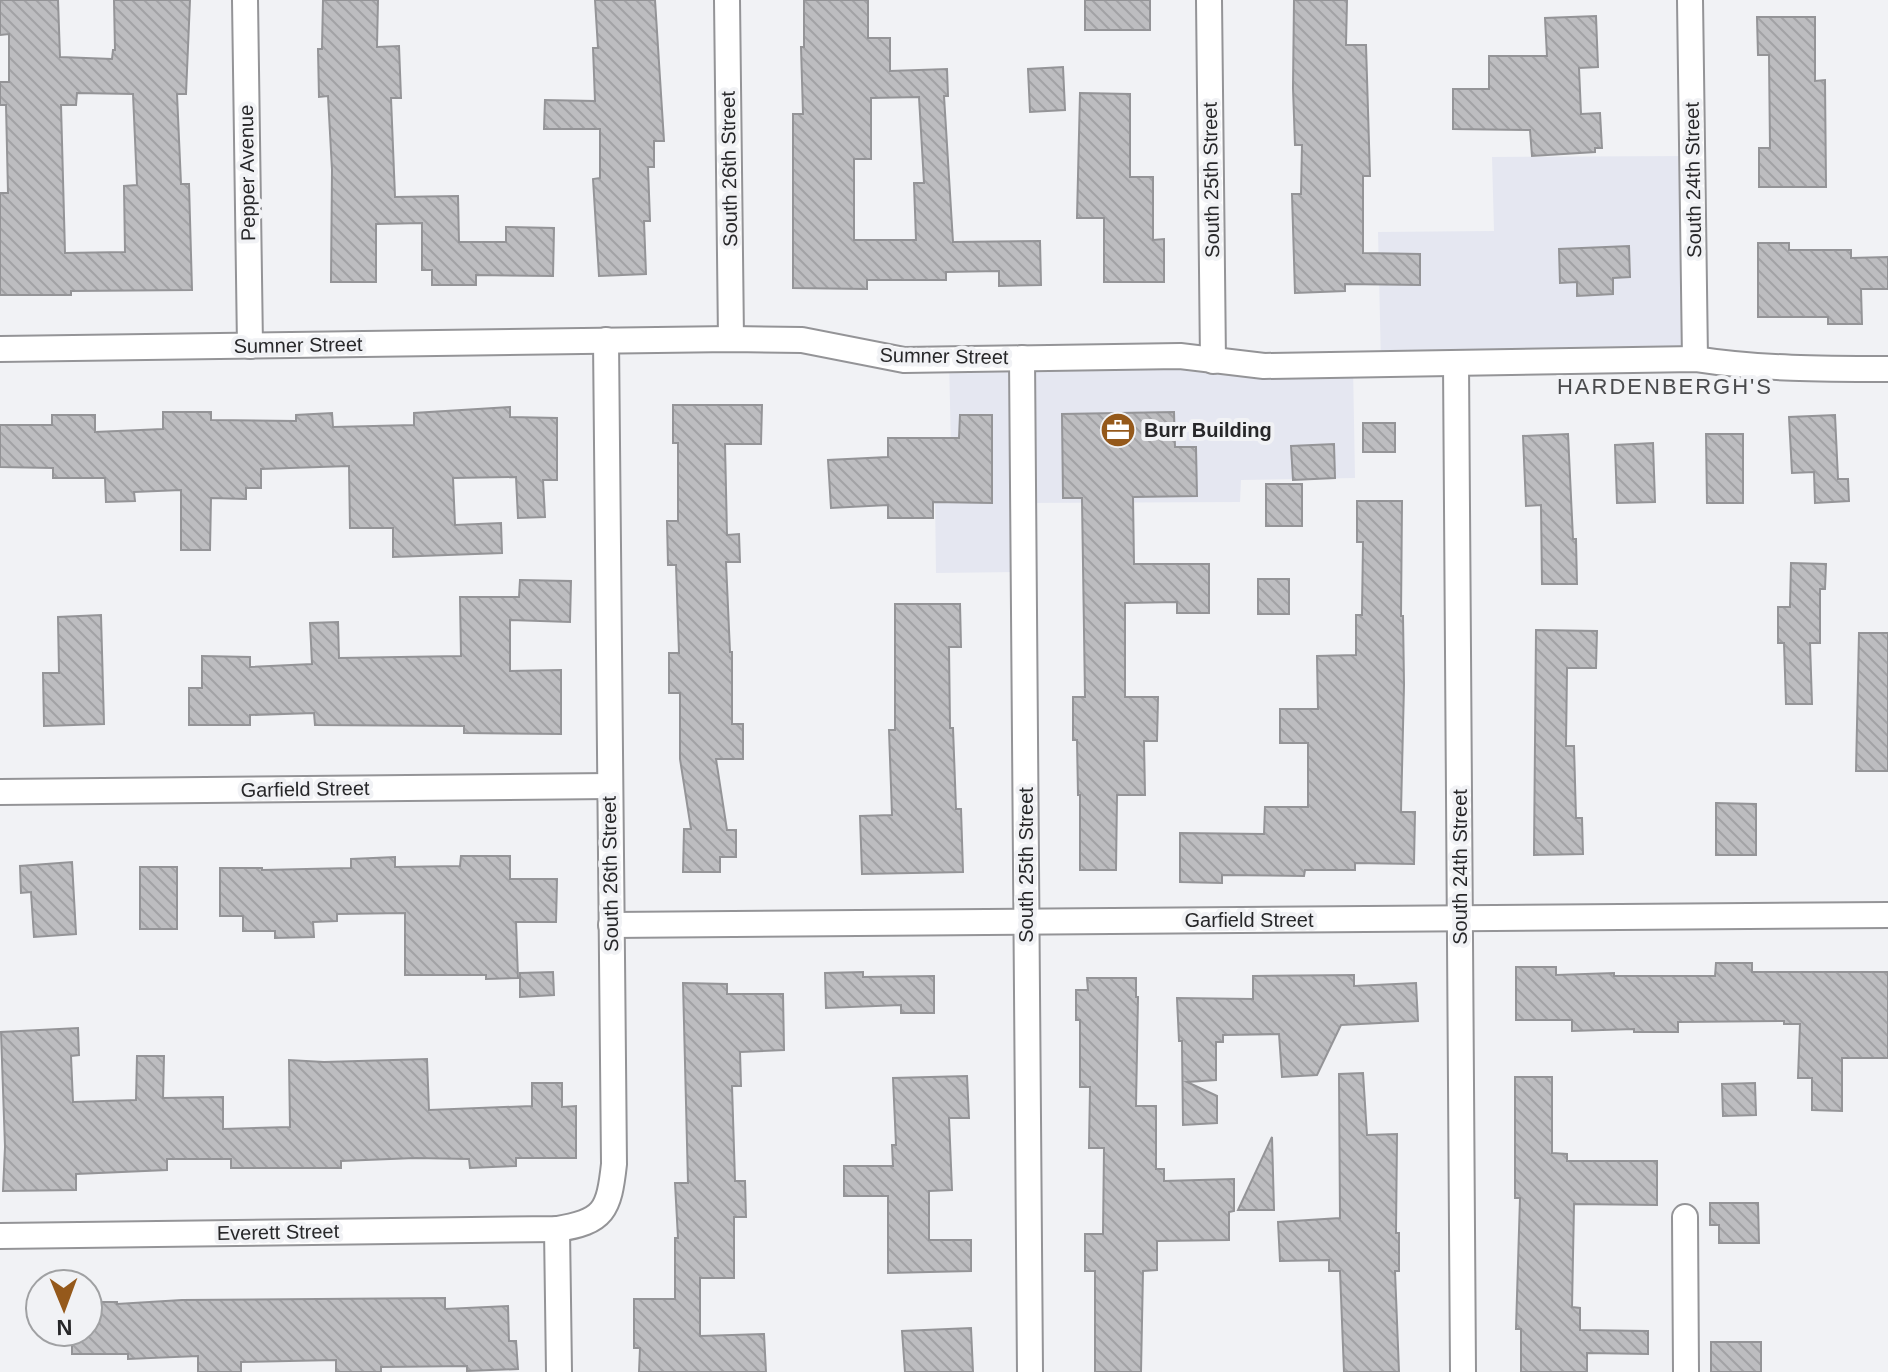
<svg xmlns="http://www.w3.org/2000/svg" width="1888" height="1372" viewBox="0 0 1888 1372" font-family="Arial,sans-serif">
<defs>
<pattern id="building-back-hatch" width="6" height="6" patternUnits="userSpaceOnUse" patternTransform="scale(2)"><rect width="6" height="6" fill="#bdbdc0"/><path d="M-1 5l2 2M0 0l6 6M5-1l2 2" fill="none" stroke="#a2a2a5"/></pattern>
</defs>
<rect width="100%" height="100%" fill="#f1f2f5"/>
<g fill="#e5e7f1">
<path d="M1692 156 1695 359 1381 364 1378 232 1494 231 1492 157Z"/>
<path d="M949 359 1353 365 1355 478 1241 480 1240 502 1023 503 1024 572 936 573 935 495 952 494Z"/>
</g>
<g fill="url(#building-back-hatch)" stroke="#949497" stroke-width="2" fill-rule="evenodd">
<path d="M0 0H58L60 57 112 59 113 50H115L114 0H190L186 94H177L181 184H189L192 290 71 291V295H0V193H8L6 105H0V82H9V34L0 35ZM77 93 133 94 137 185 124 186 125 252 65 253 61 105H76Z"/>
<path d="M323 0H378L377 47 399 46 401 98H391L395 197 458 196 459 242H506V227L554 228 553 276 476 275V285H432V270H422V223L376 224V282H331L332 170 328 96 319 97 318 49H322Z"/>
<path d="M595 0H655L664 141H654V167H648L650 221H644L646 274 599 276 593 179 600 178V129H544L545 100 595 101 593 48H598Z"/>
<path d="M804 0H868V38H890V71L947 69 948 96H944L953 242 1040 241 1041 285 999 286V271L946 272V280H867V289L793 288V114H803L801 47H804ZM919 97 924 183H914L916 240H854V159H871V98Z"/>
<rect x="1085" y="0" width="65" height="30"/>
<path d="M1294 0H1347L1346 45H1366L1370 176H1363V253L1420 254V285L1345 284V291L1295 293 1292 194H1301L1302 145H1295L1293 88Z"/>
<path d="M1596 16 1598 67 1579 68 1581 114 1600 113 1602 148H1595V152L1532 156 1530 130 1453 129V89H1489V56H1547L1545 18Z"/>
<path d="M1757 17H1815V81L1825 80 1826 187H1759V148H1770L1769 55H1758Z"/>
<path d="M1063 67 1065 110 1030 112 1028 69Z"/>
<path d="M1080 93 1130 94V177H1153V240L1164 239V282H1104V218H1077Z"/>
<path d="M1758 243H1789V250H1851V258L1888 257V289H1861L1862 324H1828V317H1758Z"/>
<path d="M1629 246 1630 277 1613 278V294L1577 296V282L1560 283 1559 249Z"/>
<path d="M673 405H762L761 444H725L727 535 739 534 740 562H726L730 652H732V724H743V759H716L727 830H736V857H720V872H683L684 829H691L680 759V693H669V653H679L676 565H668L667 521H678V443H673Z"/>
<path d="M510 407V417L557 418V480H543L545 517 518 518 516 477 453 478 455 525 501 523 502 553 393 557V528H350L349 466 261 469V488H246V499L211 498 210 550H181V490L134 492 135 501 106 502 105 478H53V468L0 467V425H52V415H95V432L163 429V412H211V420L296 421V415L332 413 333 427 414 425V413Z"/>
<path d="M1174 412 1175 447H1196L1197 496 1133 497 1134 564H1209V613H1177V602L1125 603V697H1158L1157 741H1144L1145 795H1117L1116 870H1080V795H1078L1077 740H1073V697H1085L1082 498H1063L1062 414Z"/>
<path d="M960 415H992V503L933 502V518H888V505L831 508 828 460 888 457V438H959Z"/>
<path d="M1835 415 1838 479H1848L1849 501 1815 503 1814 472 1792 473 1789 417Z"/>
<rect x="1363" y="423" width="32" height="29"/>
<path d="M1568 434 1573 539H1576L1577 584H1542L1541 505 1526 506 1523 436Z"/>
<path d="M1706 434H1743V503H1707Z"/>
<path d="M1653 443 1655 502 1617 503 1615 445Z"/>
<path d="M1334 444 1335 478 1293 480 1291 446Z"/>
<rect x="1266" y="484" width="36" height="42"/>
<path d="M1357 501H1402L1401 616H1403L1404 685 1401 812H1415L1414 864 1355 863V870H1305L1304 876 1222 875V883L1180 882V833L1264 834 1265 807H1308V743H1280V709H1318L1317 656 1356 655V615H1362L1363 542H1357Z"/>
<path d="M1791 563 1826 564 1825 589H1820V643H1810L1812 704H1786L1784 643H1778V607H1790Z"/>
<rect x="1258" y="579" width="31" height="35"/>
<path d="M520 580 571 581 570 622 510 620V671L561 670V734L464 733V726L315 725 314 713 250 715V725H189V688H202V656L250 657V667L312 664 310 623 338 622 339 658 461 656 460 597H519Z"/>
<path d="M895 604H960L961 647H949L950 728H953L956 809H961L963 872 862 874 860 816 892 815 889 730H895Z"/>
<path d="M101 615 104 724 44 726 43 673H59L58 617Z"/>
<path d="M1536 630 1597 631 1596 668H1567L1566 746H1574L1576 818H1582L1583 854 1534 855Z"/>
<path d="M1859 633H1888V771H1856Z"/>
<path d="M1716 803 1756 804V855H1716Z"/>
<path d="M461 856H510V879H557L556 922H516L518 978 486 979V975H405V913L337 914V921L313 922 314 937 275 938V931H243V916H220V868H262V870L351 868V859L395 857V867L460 866Z"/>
<path d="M72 862 76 934 34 937 31 892 21 893 20 866Z"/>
<rect x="140" y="867" width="37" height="62"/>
<path d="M1716 963H1752V972H1888V1058H1842V1111L1812 1110V1078H1798L1800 1024H1784V1021L1678 1022V1032H1634V1029L1572 1031V1020H1516V967H1556V975L1614 973V976H1715Z"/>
<path d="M553 972 554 995 520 997V973Z"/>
<path d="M863 972V977L934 976V1013H901V1005L826 1008 825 973Z"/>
<path d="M1354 975V986L1416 983 1418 1021 1341 1025 1317 1075 1282 1077 1279 1034 1223 1035V1042H1216V1080L1187 1082 1217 1096V1123L1183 1125 1182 1041H1179L1177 998 1253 999V976Z"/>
<path d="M1087 978H1136V997H1138L1136 1106H1156V1169H1164V1181L1234 1179V1211L1229 1212V1240L1157 1241V1270L1143 1271 1141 1372H1095V1271H1085V1234H1103L1104 1148H1089L1090 1087H1080V1020H1076V990H1088Z"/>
<path d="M683 983 727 984V994H783L784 1050 740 1052 741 1086H732L735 1181H745L746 1217H734V1278H700V1336L764 1334 766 1372H639L640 1348H634V1299H675V1238H678L675 1183H688Z"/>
<path d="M78 1028 79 1055 71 1056 73 1102 136 1100 137 1056H164L163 1098 223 1097V1129L290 1127 289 1060 324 1062 427 1059 429 1110 532 1106V1083H562V1107L576 1106V1158H516V1166L470 1168 469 1159 415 1158 341 1161V1168H231V1159H167V1170L76 1174V1190L3 1191 5 1147 1 1032Z"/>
<path d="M1363 1073 1367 1135 1397 1134 1396 1233H1399V1271H1395L1399 1372H1344L1340 1271H1329V1260L1280 1261 1278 1222 1340 1218 1339 1074Z"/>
<path d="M967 1076 969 1118H949L952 1190 929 1191V1240H971V1271L888 1273V1196H844V1166H893L892 1145H896L893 1078Z"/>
<path d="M1515 1077H1552V1153L1567 1154V1161H1657V1205L1574 1204 1572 1307 1580 1308V1330L1648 1331V1354L1587 1353V1372H1521V1329H1516L1520 1198H1515Z"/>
<path d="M1755 1083 1756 1115 1723 1116 1722 1084Z"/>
<path d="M1272 1137 1274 1210H1238Z"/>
<path d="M1710 1203H1758L1759 1243H1719V1225H1710Z"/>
<path d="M445 1298V1309L508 1306 509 1341H516L518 1369 467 1371V1366L381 1367V1372H336V1360L241 1362V1372H198V1356L128 1359V1354H72V1332H88V1315H92V1302H117V1304L182 1300Z"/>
<path d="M971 1328 973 1372H905L902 1331Z"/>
<rect x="1711" y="1342" width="50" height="30"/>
</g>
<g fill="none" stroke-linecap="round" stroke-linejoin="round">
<defs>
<g id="street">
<path d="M245 0 250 346"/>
<path d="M727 0 731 339"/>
<path d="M1209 0 1213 361"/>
<path d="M1690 0 1695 359"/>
<path d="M0 349 731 339 802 340 904 360 1180 356 1264 366 1695 359C1760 369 1823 369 1888 369"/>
<path d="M1022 358 1030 1372"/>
<path d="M1456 363 1463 1372"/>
<path d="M0 792 610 786"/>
<path d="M611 925 1888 915"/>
<path d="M1685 1217 1686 1372"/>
<path d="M557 1229 559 1372"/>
<path d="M0 1236 557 1229C604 1222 609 1210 614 1164L606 340"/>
</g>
</defs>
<use href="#street" stroke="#949497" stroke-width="28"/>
<use href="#street" stroke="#fff" stroke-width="24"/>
</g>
<defs>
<symbol id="office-disc" viewBox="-11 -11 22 22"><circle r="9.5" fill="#95591b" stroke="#f1f2f5"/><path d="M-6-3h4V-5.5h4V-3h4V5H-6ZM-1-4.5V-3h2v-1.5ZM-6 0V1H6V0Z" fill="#fff"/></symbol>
</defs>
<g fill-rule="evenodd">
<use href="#office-disc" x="1098" y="410" width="40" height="40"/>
</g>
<g text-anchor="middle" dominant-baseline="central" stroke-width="8" stroke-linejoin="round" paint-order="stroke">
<g font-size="20" fill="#272729" stroke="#f1f2f5">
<text transform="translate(729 169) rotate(-91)">South 26th Street</text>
<text transform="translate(247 173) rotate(-91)">Pepper Avenue</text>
<text transform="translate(1211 180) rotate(-91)">South 25th Street</text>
<text transform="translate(1693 180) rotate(-91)">South 24th Street</text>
<text transform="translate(298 345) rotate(-1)">Sumner Street</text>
<text transform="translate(944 356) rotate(1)">Sumner Street</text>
<text transform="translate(305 789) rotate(-1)">Garfield Street</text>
<text transform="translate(1026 865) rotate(-90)">South 25th Street</text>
<text transform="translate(1460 867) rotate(-90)">South 24th Street</text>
<text transform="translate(610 874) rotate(-91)">South 26th Street</text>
<text x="1249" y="920">Garfield Street</text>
<text transform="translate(278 1232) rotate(-1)">Everett Street</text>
</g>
<g font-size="20" font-weight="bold" fill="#272729" stroke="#f1f2f5" text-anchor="start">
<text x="1144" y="430">Burr Building</text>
</g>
<g font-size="22" letter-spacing="2" fill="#4a4b4d" stroke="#f1f2f5">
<text x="1665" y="386">HARDENBERGH'S</text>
</g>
</g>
<g transform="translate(64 1308) rotate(179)"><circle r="38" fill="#f1f2f5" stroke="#a0a1a3" stroke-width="2"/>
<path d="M0-6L14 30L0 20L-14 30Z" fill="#95591b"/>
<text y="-12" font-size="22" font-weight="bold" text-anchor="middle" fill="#272729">N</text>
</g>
</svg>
